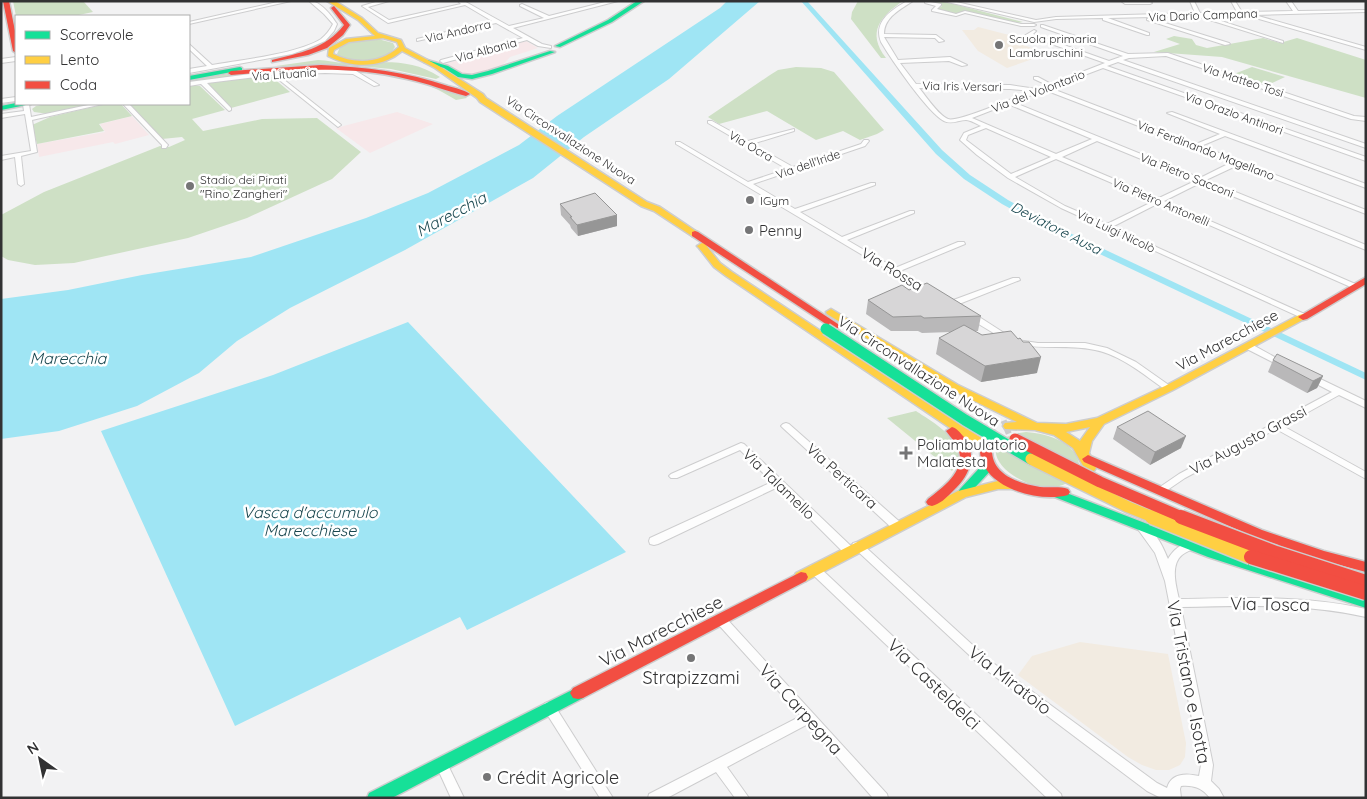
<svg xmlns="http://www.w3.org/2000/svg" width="1367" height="799" viewBox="0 0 1367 799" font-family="Quicksand,sans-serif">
<rect width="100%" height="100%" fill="#f2f2f3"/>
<g fill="#f7e8ea">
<path d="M526 41 538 48 510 57 501 67 476 75 461 74 444 64Z"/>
<path d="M397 112 433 124 370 153 336 128Z"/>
<path d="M132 116 149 135 115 144 113 142 39 157 37 144 105 132 100 124Z"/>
</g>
<g fill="#f2ebe1">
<path d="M978 27 1013 36 1008 39 1047 54 1007 68 978 51 962 30H974Z"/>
<path d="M1080 642 1168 654 1186 743 1185 757 1180 765 1169 770H1156L1142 765 1128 757 1018 675 1032 656Z"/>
</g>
<g fill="#cee0c5">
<path d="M13 1H83L93 12 74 16H16Z"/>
<path d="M858 1H903C881 16 866 32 886 58H881L851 19 852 12Z"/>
<path d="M937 1H942L1023 22 1017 23 964 11 956 14 938 9 942 6 934 3Z"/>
<path d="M1174 36 1192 39 1196 45 1207 48 1263 38 1280 43 1297 38 1366 60V98L1222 57 1154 52 1180 44 1166 39Z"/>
<path d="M378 39 393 43 395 47C386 62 350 65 337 54L340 47 354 41Z"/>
<path d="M318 60C327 60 336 63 345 63 381 64 407 56 440 77L436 79 391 69 347 65 276 66Z"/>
<path d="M315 67 402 74 459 92 467 98 456 100C424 80 402 76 365 71L361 73 355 71 233 77 189 83V80L249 71Z"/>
<path d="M796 67 821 68 834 72 884 130 877 134 860 140 843 131 816 140 767 111 719 124 708 117 770 75 778 70Z"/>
<path d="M1252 67 1285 77 1268 85 1234 74Z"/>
<path d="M267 75 272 77 290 92 231 108 207 84 210 82Z"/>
<path d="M193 85 200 86 225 110 192 119 203 131 262 119 317 118 361 152 332 179 247 218 188 238 74 263 35 265 8 260 1 256V215L44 192 160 146 169 147 185 140 182 137 162 139 129 104H189V86Z"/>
<path d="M46 104H95L49 114 34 112 32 109 36 106Z"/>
<path d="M105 104H121L132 116 99 124 104 131 37 144 32 125 50 117Z"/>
<path d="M916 411C934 423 975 445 952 471L887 418Z"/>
<path d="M1026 432C1049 434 1078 442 1080 469 1076 473 1072 480 1067 483 1028 504 954 441 1026 432Z"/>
</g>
<g fill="#9fe5f4">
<path d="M727 1H760L669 79 584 137 533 178 405 250 290 308 237 341 199 373 137 406 59 431 1 439V299L68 290 142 275 251 257 366 218 428 193 519 145 557 116 720 8Z"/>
<path d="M408 322 626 552 467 630 460 617 235 726 101 431 273 375Z"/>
</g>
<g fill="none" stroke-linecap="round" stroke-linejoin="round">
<path fill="#9fe5f4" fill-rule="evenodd" d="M801 1H807L942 150 970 175 1008 200 1055 226 1366 373V380L1049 230 1002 204 964 179 936 154Z"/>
<path stroke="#cccccd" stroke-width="14" stroke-dasharray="14 7" stroke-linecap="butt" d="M987 441 999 430 1009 426"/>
<defs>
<g id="street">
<path d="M282 1H291L189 24V22Z"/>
<path d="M309 1C321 1 331 15 337 24L334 31 325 41 306 49 292 54 189 73V69L207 66 189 49V44L212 65C241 60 297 54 321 39 326 35 330 30 333 24L324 14Z"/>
<path d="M379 1H389L368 7 389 20 461 4 458 1H464L509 26 544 18 520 6V5L522 4 549 16 609 1H618L513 28 542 44 551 46V48L538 46 527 40 443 63 440 61 441 60 523 38 496 23 417 41V39L492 21 465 5 388 23 362 6Z"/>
<path d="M907 1H913C901 9 884 17 884 34L936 35 944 41 939 42 935 38 884 37 898 60 950 57 967 65 962 66 949 61 900 63 916 84 1010 85 1037 89 1047 85 1034 79V77H1038L1051 84 1105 63 1029 36 1020 43H1016V41L1034 30 1036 31 1033 34 1109 61 1123 56 1041 27V25H1043L1128 54 1168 53 1354 116 1366 117V121L1351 119 1166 56 1129 58 1123 60 1366 144V148L1118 62 1107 66 1366 157V161L1103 68 1050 88 1196 144 1220 134 1167 113 1172 112 1366 184V188L1225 136 1201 146 1366 210V214L1238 165 1206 180 1366 245V250L1200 183 1164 201 1360 286 1359 288H1353L1159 203 1112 227 1309 316 1305 318H1302L1061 208 1008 178 977 155 960 140 964 133 981 126C977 124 970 120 966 120 958 120 952 125 944 121 928 113 891 59 881 42 873 22 891 10 907 1ZM919 88 1010 89 1031 91C1018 96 958 123 948 119 938 115 926 96 919 88ZM1045 90 1232 162 1200 178 1013 102ZM1008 104 1092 139 1056 154 972 118ZM986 128 1051 157 1011 174 966 140 968 135ZM1097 141 1195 181 1159 198 1062 157ZM1056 159 1154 201 1107 224 1065 206 1015 177Z"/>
<path d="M925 1 941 4V5L937 9 956 14 965 11 1021 24H1034L1036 25 1034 26H1021L965 13 956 16 932 11V10L936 6 925 3Z"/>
<path d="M943 1H952L1036 20 1056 17 1195 13 1190 1H1194L1200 13 1237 12 1231 1H1235L1242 12 1293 11 1286 1H1291L1298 11 1366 10V12L1255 15 1366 47V50L1252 17V15L1206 16 1283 41V43L1197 16 1108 18 1149 33V35H1147L1103 20V18L1056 19 1034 22Z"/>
<path d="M1121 1 1150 2 1152 3 1150 4H1125Z"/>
<path d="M1149 18 1229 43 1230 44 1225 45 1147 20V19Z"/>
<path d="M16 57V61L1 63V59Z"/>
<path d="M325 69 356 71 379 85 374 86 353 74 325 73 278 75 340 124 341 125 338 127 273 75 207 83 231 108V110L229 111 201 84 189 86V82L273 71Z"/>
<path d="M16 97V101L1 103V99Z"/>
<path d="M23 104H29L31 117 93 104H103L32 120 37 152 21 156 24 184 21 186 18 184 15 157 1 160V156L31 151 25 114 1 118V114L24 111Z"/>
<path d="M123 104H129L167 144 168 145 166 148H162V145Z"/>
<path d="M708 121H712L748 141 794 129V131L752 144 793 167 861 144 864 140H868L869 141 865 146 753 184 795 209 871 183H875V185L800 212 842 237 910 211H914V213L847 240 895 268 958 242H964L965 244 900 271 935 292 934 294H928L676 144V142H680L748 182 787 169 708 123Z"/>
<path d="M1013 278H1019L1020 280 954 306H948L947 304 948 302Z"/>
<path d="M967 313H973L1012 338 1008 340H1005L967 317 966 315Z"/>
<path d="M1017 340 1038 343H1085L1107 348 1136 362 1173 388 1172 390H1166C1144 375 1121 355 1095 350 1069 344 1043 350 1017 344L1016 342Z"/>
<path d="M1245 344H1251L1289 365 1285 368 1282 367 1245 348 1244 346Z"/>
<path d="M1310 374 1366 401V408L1339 395 1283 426 1366 472V479L1276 429 1185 478 1163 493H1157L1155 491 1157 489 1179 474 1332 392 1307 379 1306 377 1307 375Z"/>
<path d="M786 423 789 424 901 523 902 526 901 529H893L783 428 781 426 783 424Z"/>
<path d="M741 443 744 444 853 548 854 551 853 554 849 555 845 554 778 487 658 544 654 545 650 544 649 541 650 538 772 482 740 450 677 478H671L669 476 671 474Z"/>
<path d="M1142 524C1155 529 1163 547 1168 559 1173 550 1183 541 1195 543L1196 546C1193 550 1187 551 1182 555 1170 565 1176 586 1179 599 1242 598 1304 595 1366 609V617C1304 603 1243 606 1181 607L1213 765 1211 781 1219 789 1224 798H1210C1202 788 1194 785 1181 786L1180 789 1181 798H1161L1147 791 981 666 852 546 853 543 857 542 861 543 989 660 1157 783 1167 788C1171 773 1186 773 1199 776L1201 765 1165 581 1155 553 1137 528 1138 525Z"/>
<path d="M814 565 818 566 1061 794 1062 798H1047L810 572 809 569 810 566Z"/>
<path d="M721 616 725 617 887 794 888 798H873L808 724 727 767 749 798H735L716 772 667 798H648L649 794 801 716 717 623 715 620 717 617Z"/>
<path d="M549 702 553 703 613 798H600L545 711 543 707 545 703Z"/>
<path d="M441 757 445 759 464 798H451L435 763 437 759Z"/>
</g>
<g id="fast">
<path d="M637 1H644L612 22 560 47 555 46 608 20Z"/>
<path d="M550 51 555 52 492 74 472 79 458 77 444 68 424 62 427 60 448 66 462 74 472 75 488 71Z"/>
<path d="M240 67 242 68V70L189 80V76Z"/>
<path d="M16 103 31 104 1 110V106Z"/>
<path d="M989 461 993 462 995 465 993 468 968 495H960L958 492 960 489 985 462Z"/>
<path d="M1056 489 1218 551 1366 597V608L1208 557 1052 496 1050 493 1052 490Z"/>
<path d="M578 687 583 688 586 693 583 698 392 798H367L369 793Z"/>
</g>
<g id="slow">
<path d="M327 1H335L362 18 378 33 401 40 405 48 439 66 483 94 486 98 647 202 660 207 700 234 695 237 692 236 654 211 641 206 480 102 477 98 435 68 402 51C381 69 351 68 328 56L329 48 346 39 375 36 358 20ZM383 38 397 42 399 47C381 63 356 65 333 54L334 50 349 42Z"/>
<path d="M702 243 705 244 720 263 732 272 989 443 991 446 989 449H981L726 276 714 267 699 248 697 246Z"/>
<path d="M831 309 958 385 1037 423 1066 424 1097 418 1165 386 1299 315 1303 314 1308 317 1173 390 1104 424 1092 441 1089 453 1096 468 1094 471H1086L1073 448 1054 435 1035 430 1005 429 1003 426 1005 423 1017 422 950 389 827 314 826 312ZM1090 427 1080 441 1066 432Z"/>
<path d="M998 481 1019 483 1021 486 1019 489H998L966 497 806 581 801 582 796 581 794 577 796 573 958 491Z"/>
</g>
<g id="jam">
<path d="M3 1H9L16 36V53L13 51Z"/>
<path d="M334 6 350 25 343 35 327 48 308 55 272 62V60C299 53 326 49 344 25L331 8Z"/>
<path d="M321 65C365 67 407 72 448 86 455 88 464 90 470 94L466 96C446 91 427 83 407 79 349 65 290 70 231 75L228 73 231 71Z"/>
<path d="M695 231 698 232 841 326 840 328H832L692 236V232Z"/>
<path d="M1366 277V284L1307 319 1303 320 1298 317Z"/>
<path d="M952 427C958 429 960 433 964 437 979 457 968 478 951 493 946 498 940 504 932 506L928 505 926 502 928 499C942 488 965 472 959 451 957 443 951 438 946 431Z"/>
<path d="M987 437 993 441C986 472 1015 483 1040 487 1050 488 1060 486 1068 489L1070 492 1068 495C1036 504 971 484 981 441Z"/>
<path d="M1088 455 1262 530 1324 551 1366 562V572L1317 559 1252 536 1084 462 1082 459Z"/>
<path d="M801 572 806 573 808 577 806 581 583 698 578 699 573 698 570 693 573 688Z"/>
</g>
</defs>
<use href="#street" stroke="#cdcdce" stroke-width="2"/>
<use href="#fast" stroke="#cdcdce" stroke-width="3"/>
<use href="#slow" stroke="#cdcdce" stroke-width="3"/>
<use href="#jam" stroke="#cdcdce" stroke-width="3"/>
<use href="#street" fill="#fdfdfd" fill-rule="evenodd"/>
<use href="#fast" fill="#16e098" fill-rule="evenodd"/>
<use href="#slow" fill="#ffcf43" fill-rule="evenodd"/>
<use href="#jam" fill="#f24e42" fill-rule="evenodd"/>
<defs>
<path id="fast-bridge" d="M826 329 965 420 1031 459"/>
<path id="slow-bridge-far1" d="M1031 459 1128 507 1155 518"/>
<path id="slow-bridge" d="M1152 517 1251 557"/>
<path id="jam-bridge-far1" d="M1015 439 1100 482 1184 518"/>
<g id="jam-bridge">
<path d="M1181 517 1276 553 1366 582"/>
<path d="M1251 557 1366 593"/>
</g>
</defs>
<use href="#fast-bridge" stroke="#cdcdce" stroke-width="14" stroke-linecap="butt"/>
<use href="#slow-bridge-far1" stroke="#cdcdce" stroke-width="14" stroke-linecap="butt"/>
<use href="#slow-bridge" stroke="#cdcdce" stroke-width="17" stroke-linecap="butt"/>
<use href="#jam-bridge-far1" stroke="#cdcdce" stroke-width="14" stroke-linecap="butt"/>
<use href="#jam-bridge" stroke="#cdcdce" stroke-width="17" stroke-linecap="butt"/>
<use href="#fast-bridge" stroke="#16e098" stroke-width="11"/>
<use href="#slow-bridge-far1" stroke="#ffcf43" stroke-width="11"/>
<use href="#slow-bridge" stroke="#ffcf43" stroke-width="14"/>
<use href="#jam-bridge-far1" stroke="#f24e42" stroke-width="11"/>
<use href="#jam-bridge" stroke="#f24e42" stroke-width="14"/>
</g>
<g fill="#b9b8b9">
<path d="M560 204 617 215V226L578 236 571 228 570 225 561 215Z"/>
<path d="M909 290 981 316 978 331H975L1037 373 981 382 936 354 939 338 951 332 922 333 918 331H891L866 314 868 300Z"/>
<path d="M1273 360 1323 376 1317 388 1307 393 1268 372Z"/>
<path d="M1117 427 1181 448 1150 465 1113 439Z"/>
</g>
<g fill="#969696">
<path d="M617 215V226L578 236 577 225Z"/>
<path d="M1041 357 1037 373 981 382 985 366Z"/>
<path d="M1323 376 1317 388 1307 393 1313 381Z"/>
<path d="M1186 436 1181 448 1150 465 1155 452Z"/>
</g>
<g fill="#d7d6d7" stroke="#969696">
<path d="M595 193 617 215 577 225 570 217H572L560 204Z"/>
<path d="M927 283 981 316 924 318 921 316 893 317 868 300 902 285 909 290Z"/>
<path d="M964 325 982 335 1011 331 1018 339 1020 338 1023 342H1029L1041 357 985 366 939 338Z"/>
<path d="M1277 354 1323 376 1313 381 1273 360Z"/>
<path d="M1148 411 1186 436 1155 452 1117 427Z"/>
</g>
<g fill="#757576" stroke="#fff" stroke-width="2">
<circle cx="999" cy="45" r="5"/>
<circle cx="190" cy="186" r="5"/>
<circle cx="750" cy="200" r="5"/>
<circle cx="749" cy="230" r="5"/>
<path d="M903.5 445.5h5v5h5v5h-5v5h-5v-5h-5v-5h5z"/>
<circle cx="691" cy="658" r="5"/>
<circle cx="487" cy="777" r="5"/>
</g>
<g text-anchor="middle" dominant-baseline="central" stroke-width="5" stroke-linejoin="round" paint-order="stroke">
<g font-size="12" fill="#323233" stroke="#fff">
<text transform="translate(1203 15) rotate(-2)">Via Dario Campana</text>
<text transform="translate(458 31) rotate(-13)">Via Andorra</text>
<text transform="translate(486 50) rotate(-15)">Via Albania</text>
<text transform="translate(284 74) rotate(-4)">Via Lituania</text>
<text transform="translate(1243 80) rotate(18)">Via Matteo Tosi</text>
<text transform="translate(962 86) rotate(1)">Via Iris Versari</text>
<text transform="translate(1038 91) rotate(-21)">Via del Volontario</text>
<text transform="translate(1234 113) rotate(20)">Via Orazio Antinori</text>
<text transform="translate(571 140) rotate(33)">Via Circonvallazione Nuova</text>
<text transform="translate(751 146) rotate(30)">Via Ocra</text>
<text transform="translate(1206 150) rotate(21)">Via Ferdinando Magellano</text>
<text transform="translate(808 164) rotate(-19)">Via dell'Iride</text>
<text transform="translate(1187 175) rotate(22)">Via Pietro Sacconi</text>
<text transform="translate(1161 202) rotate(23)">Via Pietro Antonelli</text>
<text transform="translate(1116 231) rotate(25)">Via Luigi Nicolò</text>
</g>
<g font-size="12" fill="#323233" stroke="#fff" text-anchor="start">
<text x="1009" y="38">Scuola primaria<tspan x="1009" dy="14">Lambruschini</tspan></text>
<text x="200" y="179">Stadio dei Pirati<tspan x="200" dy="14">"Rino Zangheri"</tspan></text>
<text x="760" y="200">IGym</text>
</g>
<g font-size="14" font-style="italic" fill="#1a4850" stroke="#fff">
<text transform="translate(1056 228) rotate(27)">Deviatore Ausa</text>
</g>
<g font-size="15" fill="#323233" stroke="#fff" text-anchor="start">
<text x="759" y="230">Penny</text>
<text x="917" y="444">Poliambulatorio<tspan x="917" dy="17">Malatesta</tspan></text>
</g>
<g font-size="15" fill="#323233" stroke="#fff">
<text transform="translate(892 269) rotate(31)">Via Rossa</text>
<text transform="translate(1227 340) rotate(-28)">Via Marecchiese</text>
<text transform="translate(919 371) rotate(33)">Via Circonvallazione Nuova</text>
<text transform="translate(1248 440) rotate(-28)">Via Augusto Grassi</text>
<text transform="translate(842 476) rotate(42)">Via Perticara</text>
<text transform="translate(779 484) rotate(44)">Via Talamello</text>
</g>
<g font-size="16" font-style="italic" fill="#1a4850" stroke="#fff">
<text transform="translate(451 214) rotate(-28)">Marecchia</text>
<text x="68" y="358">Marecchia</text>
<text x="310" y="512">Vasca d'accumulo<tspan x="310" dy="18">Marecchiese</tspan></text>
</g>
<g font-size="18" fill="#323233" stroke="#fff">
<text transform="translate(1270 604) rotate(1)">Via Tosca</text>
<text transform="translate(661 631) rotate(-27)">Via Marecchiese</text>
<text transform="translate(1010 680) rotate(38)">Via Miratoio</text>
<text transform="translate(1189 682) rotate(79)">Via Tristano e Isotta</text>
<text transform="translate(934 684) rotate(44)">Via Casteldelci</text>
<text transform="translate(801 709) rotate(48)">Via Carpegna</text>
</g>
<g font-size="18" fill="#323233" stroke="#fff">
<text x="691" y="677">Strapizzami</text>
<text x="497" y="777" text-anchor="start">Crédit Agricole</text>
</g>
</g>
<rect width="1367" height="799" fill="none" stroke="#323233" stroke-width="5"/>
<rect x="15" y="15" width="175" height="90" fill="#ffffff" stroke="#adadad"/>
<rect x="25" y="31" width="25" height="8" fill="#16e098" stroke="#adadad"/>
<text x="60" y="40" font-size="15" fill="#323233">Scorrevole</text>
<rect x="25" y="56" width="25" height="8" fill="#ffcf43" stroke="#adadad"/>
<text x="60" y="65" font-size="15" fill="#323233">Lento</text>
<rect x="25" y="81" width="25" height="8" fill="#f24e42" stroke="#adadad"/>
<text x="60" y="90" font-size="15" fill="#323233">Coda</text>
<g transform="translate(40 759) rotate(327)" stroke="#ffffff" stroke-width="4" paint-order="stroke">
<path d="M0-4L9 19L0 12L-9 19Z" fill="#323233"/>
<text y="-8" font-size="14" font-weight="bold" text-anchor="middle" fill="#323233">N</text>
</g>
</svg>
